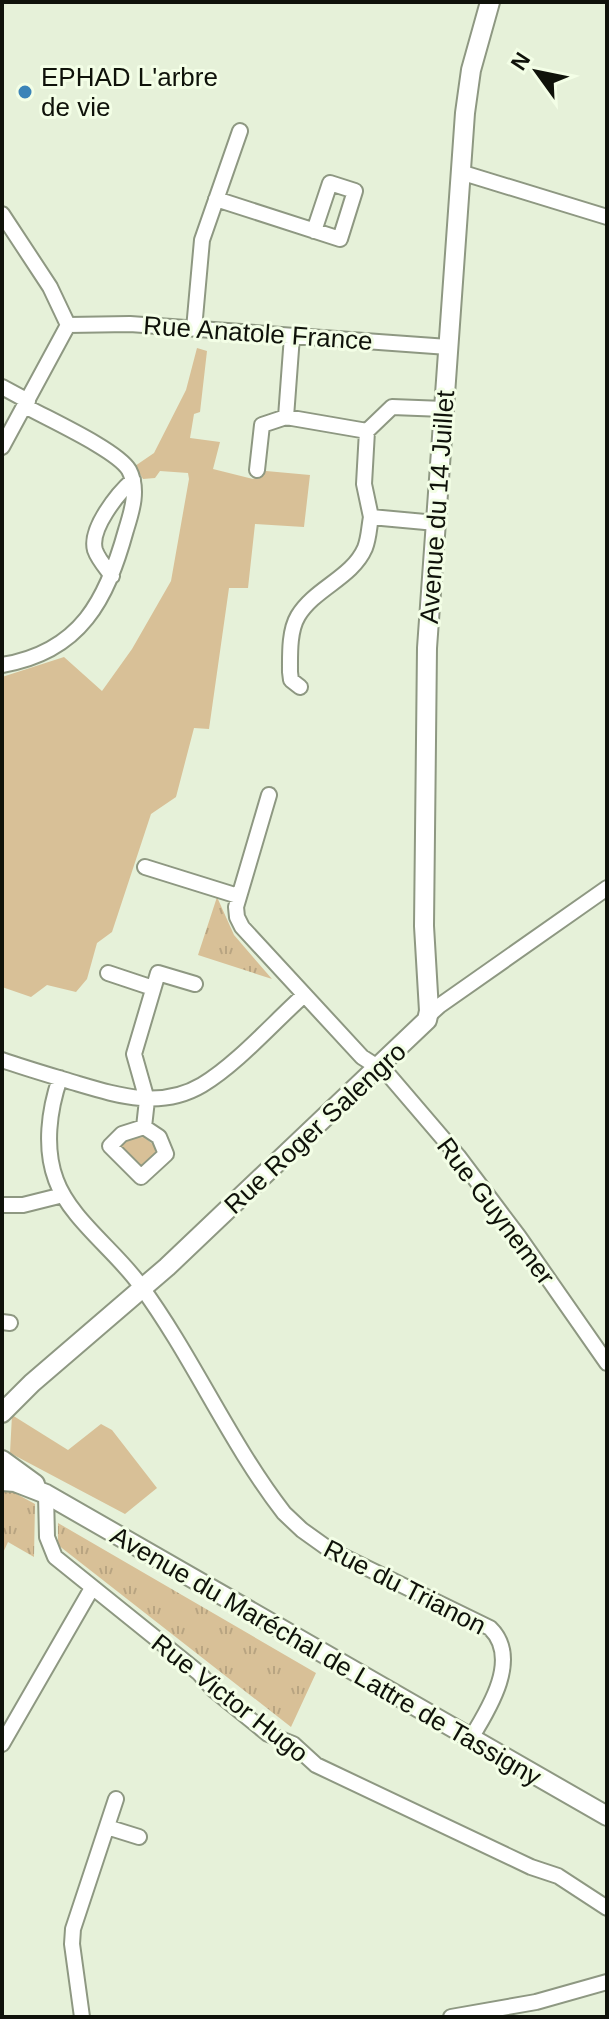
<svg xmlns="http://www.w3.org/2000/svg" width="609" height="2019" font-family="Arial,sans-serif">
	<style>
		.grass { fill: url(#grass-tufts) }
		.green { fill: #d8c097 }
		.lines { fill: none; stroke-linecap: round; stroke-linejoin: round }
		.street-casing { stroke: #8e9882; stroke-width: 18 }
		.secondary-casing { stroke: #8e9882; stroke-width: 22 }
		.street { stroke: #fff; stroke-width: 14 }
		.secondary { stroke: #fff; stroke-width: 18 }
		.poi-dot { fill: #3b84b8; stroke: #f3fee6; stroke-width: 3 }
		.labels { text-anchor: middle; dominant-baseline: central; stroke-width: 6; stroke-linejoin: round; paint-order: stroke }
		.poi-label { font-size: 26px; fill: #0f120a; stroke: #f3fee6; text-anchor: start }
		.street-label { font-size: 26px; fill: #0f120a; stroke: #f3fee6 }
	</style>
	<defs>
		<pattern id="grass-tufts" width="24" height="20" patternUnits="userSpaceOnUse" patternTransform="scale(2)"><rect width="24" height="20" fill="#d8c097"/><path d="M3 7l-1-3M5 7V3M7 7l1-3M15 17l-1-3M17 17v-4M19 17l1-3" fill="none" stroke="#b8a481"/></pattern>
	</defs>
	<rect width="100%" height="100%" fill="#e6f1d9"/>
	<!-- grass -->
	<path class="grass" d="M217,897L234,935L272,979L198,955Z
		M2,1491L13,1492L35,1504L34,1557L8,1542L2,1555Z
		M58,1523L316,1673L291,1727L58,1545Z"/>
	<!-- green -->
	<path class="green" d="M197,348L207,351L200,412L194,414L190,438L220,442L213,469L253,479L266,471L310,475L304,527L255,524L248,588H229L209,729L194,728L176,797L151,814L112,932L97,943L87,979L76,992L47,985L31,997L2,987V677L64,657L102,691L132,649L171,581L189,479L188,473L160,471L155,478L143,479L135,466L154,453L186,390Z
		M144,1137L155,1146L156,1157L142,1168L119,1144L130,1138Z
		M12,1415L68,1450L101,1424L112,1430L157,1488L125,1514L10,1453Z"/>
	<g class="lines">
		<!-- street casing -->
		<g class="street-casing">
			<path id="street" d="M460,172L607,217
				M216,199L340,239L355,191L330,183L314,231
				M2,214L50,287L68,325
				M68,325L130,324L448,347
				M194,329L202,240L240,131
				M292,336L286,417L367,431L364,484L371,517L436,523
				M2,387L28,401
				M367,431L392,407L444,409
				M2,447L68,325
				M257,470L262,425L286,417
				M112,576C106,568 98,559 95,550C89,529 118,493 133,480
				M2,665C81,652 107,599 126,530C132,511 139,489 129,470C117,450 48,419 25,406
				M300,687L291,680L290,672C290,655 289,631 298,616C315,588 352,578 365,548C369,538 369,527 371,517
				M269,795L236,907L237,917L242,927L362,1057L387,1073L458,1156L519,1237L607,1363
				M145,867L238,896
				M108,973L153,988
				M428,1016L439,1006L607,888
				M2,1060C25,1068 49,1075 72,1082C116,1095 160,1110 202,1085C237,1064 273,1023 303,996
				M60,1078C49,1110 44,1148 56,1180C70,1219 116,1251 140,1285C193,1357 229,1442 284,1513L302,1530L330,1550L490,1628C521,1658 489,1709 471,1738
				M144,1127L147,1100L134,1054L158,973L195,984
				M144,1127L159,1137L166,1154L141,1177L110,1146L122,1134Z
				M2,1205H23L63,1195
				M2,1322L10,1323
				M46,1494L47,1537L55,1557L199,1673L214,1690L268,1734L293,1744L316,1765L531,1867L558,1876L607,1908
				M2,1744L92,1588
				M107,1827L139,1837
				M82,2017L72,1944L73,1929L116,1799
				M451,2017L536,2002L607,1982"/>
		</g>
		<!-- secondary casing -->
		<g class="secondary-casing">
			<path id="secondary" d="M2,1413L32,1383L167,1267L427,1020L429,1011L424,926L427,648L465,113L471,70L490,2
				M2,1460L35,1484
				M2,1481L15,1482L46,1494L607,1816"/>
		</g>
		<!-- street -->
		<use href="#street" class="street"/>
		<!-- secondary -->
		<use href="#secondary" class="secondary"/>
	</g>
	<!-- markers -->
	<circle class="poi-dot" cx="25" cy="92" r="8"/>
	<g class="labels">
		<!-- poi labels -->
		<g class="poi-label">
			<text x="41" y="77">EPHAD L'arbre<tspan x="41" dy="30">de vie</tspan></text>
		</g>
		<!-- street labels -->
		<g class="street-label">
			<text transform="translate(258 333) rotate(4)">Rue Anatole France</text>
			<text transform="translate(437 507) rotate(-86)">Avenue du 14 Juillet</text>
			<text transform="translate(315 1128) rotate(-43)">Rue Roger Salengro</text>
			<text transform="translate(496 1211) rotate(53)">Rue Guynemer</text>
			<text transform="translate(405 1587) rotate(27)">Rue du Trianon</text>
			<text transform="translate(326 1656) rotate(30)">Avenue du Maréchal de Lattre de Tassigny</text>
			<text transform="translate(230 1698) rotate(38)">Rue Victor Hugo</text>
		</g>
	</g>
	<!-- border -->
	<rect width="609" height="2019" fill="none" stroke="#0f120a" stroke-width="8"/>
	<!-- north arrow -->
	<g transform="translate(537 72) rotate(303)" stroke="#f3fee6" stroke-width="6" paint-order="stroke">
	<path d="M0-6L14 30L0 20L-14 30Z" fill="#0f120a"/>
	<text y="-12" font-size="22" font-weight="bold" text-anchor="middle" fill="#0f120a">N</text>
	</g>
</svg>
